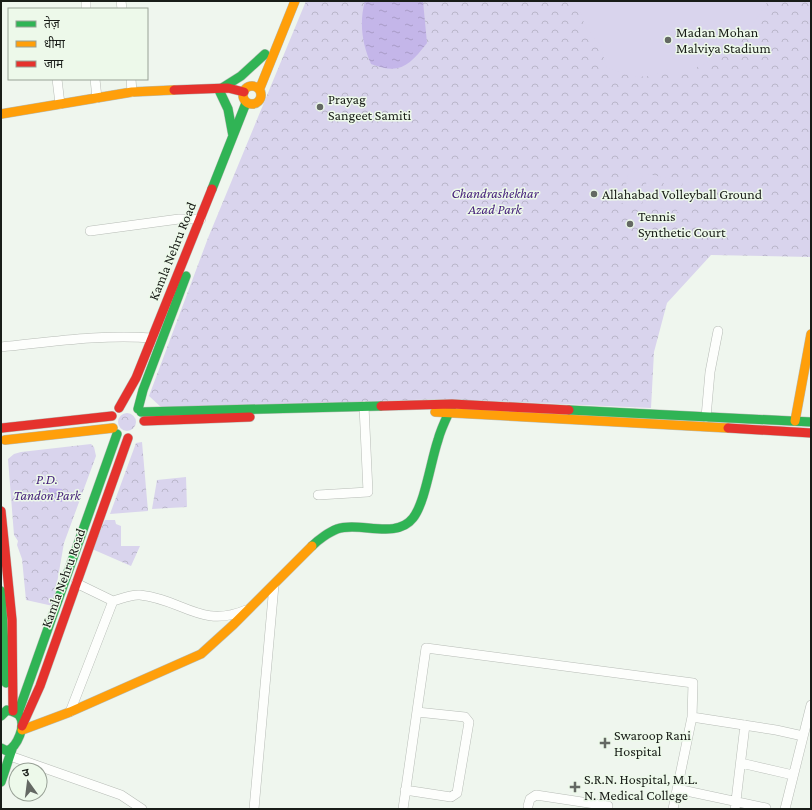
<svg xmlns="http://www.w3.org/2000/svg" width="812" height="810" font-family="'Crimson Pro','Noto Sans Devanagari',serif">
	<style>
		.park { fill: url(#park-crowns) }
		.garden { fill: #d9d4ed }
		.water { fill: url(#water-ripples) }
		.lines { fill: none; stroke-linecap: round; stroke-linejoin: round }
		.street-casing { stroke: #b7bcb6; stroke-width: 10 }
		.fast-casing { stroke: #b7bcb6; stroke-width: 10 }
		.slow-casing { stroke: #b7bcb6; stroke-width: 10 }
		.jam-casing { stroke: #b7bcb6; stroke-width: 10 }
		.street { stroke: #fdfefc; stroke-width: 9 }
		.fast { stroke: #30b455; stroke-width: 9 }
		.slow { stroke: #ff9f0a; stroke-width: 9 }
		.jam { stroke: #e5322d; stroke-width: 9 }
		.poi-dot { fill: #646963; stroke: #edf9ea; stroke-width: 1.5 }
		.labels { text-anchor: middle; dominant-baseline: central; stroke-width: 3; stroke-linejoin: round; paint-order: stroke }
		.poi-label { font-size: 14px; fill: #191d18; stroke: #edf9ea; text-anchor: start }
		.park-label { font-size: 14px; font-style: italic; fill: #48237c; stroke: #edf9ea }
		.street-label { font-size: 14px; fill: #191d18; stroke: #edf9ea }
	</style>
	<defs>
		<pattern id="park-crowns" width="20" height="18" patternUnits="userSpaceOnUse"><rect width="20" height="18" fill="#d9d4ed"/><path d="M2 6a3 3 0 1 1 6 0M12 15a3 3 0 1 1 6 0" fill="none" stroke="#bab6ca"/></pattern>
		<pattern id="water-ripples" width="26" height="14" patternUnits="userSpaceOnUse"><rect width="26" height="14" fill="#c4b6e9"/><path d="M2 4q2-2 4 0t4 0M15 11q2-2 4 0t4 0" fill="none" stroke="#a89cc7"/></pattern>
	</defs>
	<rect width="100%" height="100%" fill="#eff6ee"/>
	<!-- park -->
	<path class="park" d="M306,1H811V257L711,255L667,303L654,352L651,408L444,399L162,408L149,396L208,238Z
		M118 422a9 9 0 1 1 18 0a9 9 0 1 1-18 0Z
		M142,442L148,511L110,514L136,443Z
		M91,444L94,447L96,456L64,543L53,606L26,600L22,559L17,545L18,541L14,535L8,459L14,454L21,452Z
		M186,477L187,507L152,509L157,480Z
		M105,520H115L116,524L121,526V546H140L131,566L92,549Z"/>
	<!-- garden -->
	<path class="garden" d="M577,1H768L746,35L724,54L693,69H669L649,76L633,77L607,68L600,45L585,26Z
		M629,171L643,174L636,206L622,203Z
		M648,174L661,177L654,207L642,205Z
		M665,177L678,180L672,210L659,208Z
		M683,181L697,184L691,215L677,212Z"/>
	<!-- water -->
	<path class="water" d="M365,1H423L427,43C409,66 400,75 371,64C362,44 359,22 365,1Z
		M49,488L62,489V502L48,501Z"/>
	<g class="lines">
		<!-- street casing -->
		<g class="street-casing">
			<path id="street" d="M86,1V9
				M121,1L122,9
				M57,79L60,104
				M95,79L97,98
				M131,79L132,92
				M90,231L179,219H201
				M1,347C51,342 102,334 152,338
				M706,417L710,372L718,331
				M318,495L368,492L364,406
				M113,601C121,599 131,594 140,595C182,599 201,629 246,610
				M70,712L113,601L76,583
				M692,717L776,730L803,736
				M10,756L121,795L142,809
				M741,763L793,775
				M677,789L766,808
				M405,790L451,797L457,793L469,722L465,717L417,712
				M528,806L530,799L536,795L608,806V809
				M254,809L274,585
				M403,809L426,648L693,683L692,717L673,809
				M735,809L745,725
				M785,809L811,705"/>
		</g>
		<!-- fast casing -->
		<g class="fast-casing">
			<path id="fast" d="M222,88L241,76L265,54
				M219,90L228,109L233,136
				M212,189L246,103
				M138,409L143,390L186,276
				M569,410L811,422
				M141,412L381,406
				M312,546C318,540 329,532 337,529C359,521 396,540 413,518C425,503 431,460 438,440C441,428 447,417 452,406
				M1,591L6,683
				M18,713L117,434
				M1,716L7,710C11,711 16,712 19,715C27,725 17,747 7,751L1,748
				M1,782L12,749"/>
		</g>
		<!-- slow casing -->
		<g class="slow-casing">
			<path id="slow" d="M243 95a9 9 0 1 1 18 0a9 9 0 1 1-18 0Z
				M260,88L295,1
				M1,114L132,92L174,90
				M435,412L728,428
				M795,421L811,334
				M5,440L113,428
				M22,730L70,712L201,654L233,625L312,546"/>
		</g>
		<!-- jam casing -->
		<g class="jam-casing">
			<path id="jam" d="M174,90L228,88L244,92
				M381,406L452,404L569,410
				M119,408L136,378L212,189
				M144,421L250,417
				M2,428L112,416
				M728,428L811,433
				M1,511L12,620L13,711
				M22,726L40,686L128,438"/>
		</g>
		<!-- street -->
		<use href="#street" class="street"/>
		<!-- fast -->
		<use href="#fast" class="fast"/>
		<!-- slow -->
		<use href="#slow" class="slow"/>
		<!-- jam -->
		<use href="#jam" class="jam"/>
	</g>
	<!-- markers -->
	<g class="poi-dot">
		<circle cx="668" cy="40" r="4"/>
		<circle cx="320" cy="107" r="4"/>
		<circle cx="594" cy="194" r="4"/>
		<circle cx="630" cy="224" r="4"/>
		<path d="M603 737h4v4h4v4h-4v4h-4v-4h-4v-4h4z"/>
		<path d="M573 781h4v4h4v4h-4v4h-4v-4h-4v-4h4z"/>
	</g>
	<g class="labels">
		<!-- poi labels -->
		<g class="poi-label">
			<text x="676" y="32">Madan Mohan<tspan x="676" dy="16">Malviya Stadium</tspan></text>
			<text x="328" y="99">Prayag<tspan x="328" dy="16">Sangeet Samiti</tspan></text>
			<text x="602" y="194">Allahabad Volleyball Ground</text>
			<text x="638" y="216">Tennis<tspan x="638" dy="16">Synthetic Court</tspan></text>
			<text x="614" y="735">Swaroop Rani<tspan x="614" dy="16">Hospital</tspan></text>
			<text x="584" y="779">S.R.N. Hospital, M.L.<tspan x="584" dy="16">N. Medical College</tspan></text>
		</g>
		<!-- park labels -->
		<g class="park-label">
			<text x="495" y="193">Chandrashekhar<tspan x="495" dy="16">Azad Park</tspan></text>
			<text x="47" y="479">P.D.<tspan x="47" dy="16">Tandon Park</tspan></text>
		</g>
		<!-- street labels -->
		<g class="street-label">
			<text transform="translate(172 251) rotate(-68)">Kamla Nehru Road</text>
			<text transform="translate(63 578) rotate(-70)">Kamla Nehru Road</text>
		</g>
	</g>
	<!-- border -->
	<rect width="812" height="810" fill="none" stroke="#191d18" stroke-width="4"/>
	<!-- legend -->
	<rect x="8" y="8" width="140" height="72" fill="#edf9ea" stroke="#98a196"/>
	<rect x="16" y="21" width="20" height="6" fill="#30b455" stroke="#98a196"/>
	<text x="44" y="28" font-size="12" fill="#191d18">तेज़</text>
	<rect x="16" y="41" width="20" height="6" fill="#ff9f0a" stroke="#98a196"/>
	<text x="44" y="48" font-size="12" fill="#191d18">धीमा</text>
	<rect x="16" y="61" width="20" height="6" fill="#e5322d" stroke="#98a196"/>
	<text x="44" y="68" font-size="12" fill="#191d18">जाम</text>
	<!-- north arrow -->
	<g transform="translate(28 782) rotate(346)"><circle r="19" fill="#edf9ea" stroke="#98a196"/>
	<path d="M0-3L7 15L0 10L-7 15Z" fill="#646963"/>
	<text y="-6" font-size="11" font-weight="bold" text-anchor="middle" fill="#191d18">उ</text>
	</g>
</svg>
